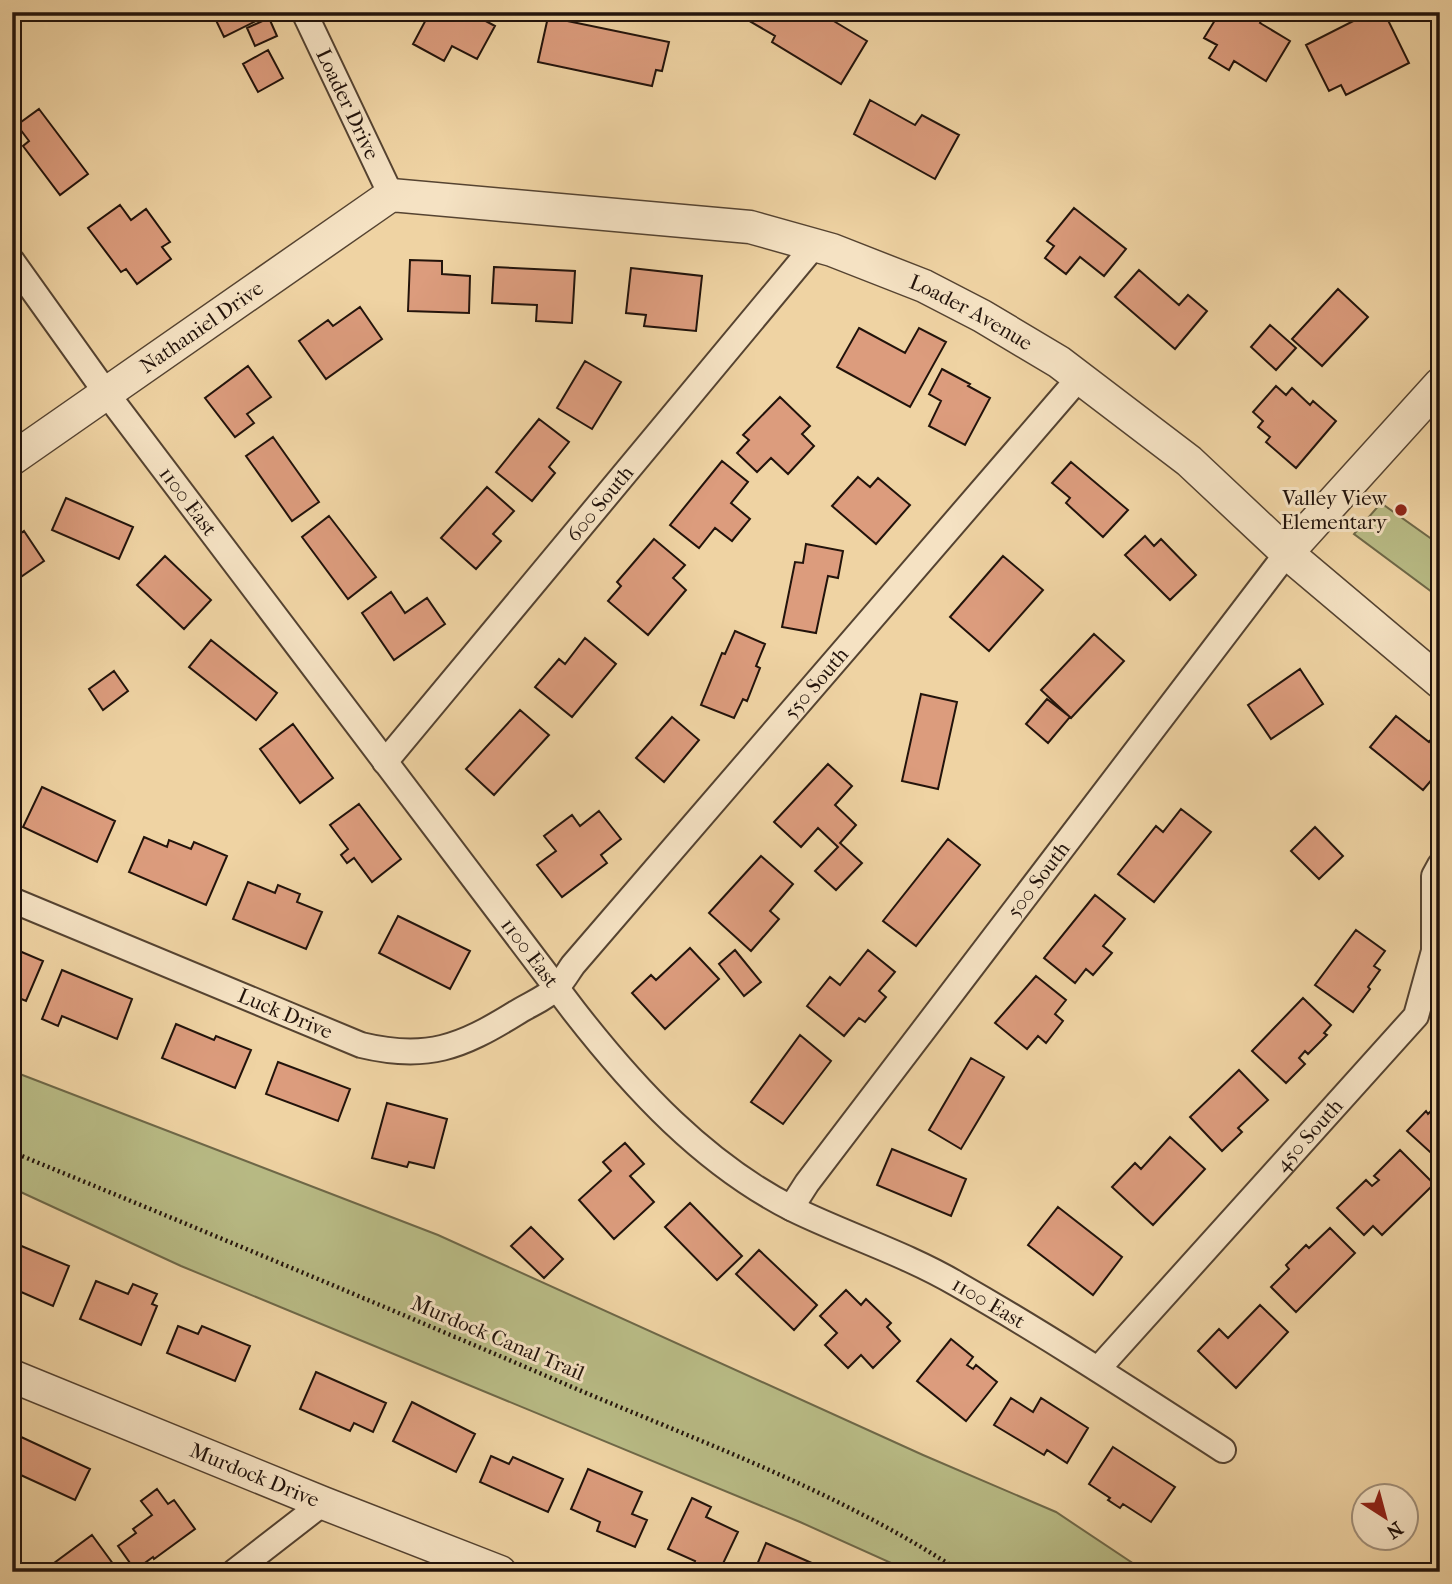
<svg xmlns="http://www.w3.org/2000/svg" width="1452" height="1584" font-family="'IM FELL French Canon',serif">
	<style>
		.green { fill: #b9bc86; stroke: #6e6848; stroke-width: 2 }
		.building { fill: #dc9c7d; stroke: #22130b; stroke-width: 2 }
		.lines { fill: none; stroke-linecap: round; stroke-linejoin: round }
		.minor-casing { stroke: #554331; stroke-width: 28 }
		.tertiary-casing { stroke: #554331; stroke-width: 35 }
		.path { stroke: #22130b; stroke-width: 4.5; stroke-dasharray: 2 3.5; stroke-linecap: butt }
		.minor { stroke: #f5e2c3; stroke-width: 24 }
		.tertiary { stroke: #f5e2c3; stroke-width: 32 }
		.poi-dot { fill: #8f2418; stroke: #f5e2c3; stroke-width: 2.5 }
		.labels { text-anchor: middle; dominant-baseline: central; stroke-width: 6; stroke-linejoin: round; paint-order: stroke }
		.street-label { font-size: 21px; fill: #22130b; stroke: #f5e2c3 }
		.poi-label { font-size: 21px; fill: #22130b; stroke: #f5e2c3; text-anchor: end }
	</style>
	<rect width="100%" height="100%" fill="#efd3a3"/>
	<filter id="stains"><feTurbulence type="fractalNoise" baseFrequency=".00286" numOctaves="4"/><feColorMatrix values="0 0 0 0 .2 0 0 0 0 .09 0 0 0 0 .02 0 0 0 .5 -.17"/></filter>
	<radialGradient id="worn" r=".72"><stop offset=".6" stop-color="#630" stop-opacity="0"/><stop offset="1" stop-color="#630" stop-opacity=".3"/></radialGradient>
	<!-- green -->
	<path class="green" d="M1381,503L1440,545V598L1354,534Z
		M12,1071L438,1235L923,1455L1056,1512L1137,1566L1142,1572H911L800,1522L181,1266L12,1188Z"/>
	<!-- building -->
	<path class="building" d="M212,12H256L260,19L224,37Z
		M430,12H469L495,26L477,59L452,46L444,61L413,44Z
		M743,12H825L829,14L827,17L867,41L841,84L772,42L775,36L741,16Z
		M1220,12H1261L1265,14L1260,23L1290,41L1266,81L1234,61L1229,70L1209,58L1217,45L1204,38Z
		M1371,12H1384L1409,63L1346,95L1341,85L1329,91L1306,45Z
		M548,17L669,42L662,71L656,70L652,86L538,62Z
		M269,18L277,36L255,46L247,28Z
		M268,50L283,78L258,92L243,64Z
		M870,100L915,125L922,115L959,135L935,179L854,134Z
		M39,109L88,174L60,195L23,146L29,141L17,125Z
		M120,205L131,220L146,209L170,242L162,247L171,259L137,284L126,269L121,272L88,228Z
		M1074,208L1126,249L1104,276L1080,257L1066,274L1045,258L1054,246L1047,241Z
		M410,260L442,261V274L470,276L469,313L408,311Z
		M494,267L575,271L572,323L536,321L537,305L492,303Z
		M631,268L702,276L696,331L644,326L646,315L626,313Z
		M1139,270L1179,305L1188,295L1207,311L1175,349L1115,297Z
		M1338,289L1368,317L1322,366L1292,339Z
		M360,307L382,339L326,379L299,341L328,320L333,326Z
		M1270,325L1296,348L1276,370L1251,347Z
		M859,328L905,353L919,328L946,342L910,407L837,367Z
		M585,361L621,382L592,429L557,408Z
		M248,366L271,397L247,414L254,423L235,437L205,398Z
		M942,369L970,384L968,386L990,398L965,445L929,426L941,401L929,394Z
		M1276,386L1286,395L1292,388L1310,405L1313,401L1336,421L1296,468L1266,442L1270,437L1258,427L1263,421L1253,412Z
		M780,397L810,426L802,434L814,446L788,474L771,458L757,472L737,453L749,440L743,435Z
		M539,419L569,442L549,467L555,473L532,501L496,472Z
		M273,437L319,502L292,521L246,456Z
		M722,461L748,482L731,503L750,519L732,541L715,528L699,548L670,525Z
		M1071,462L1128,510L1103,537L1066,503L1070,498L1052,483Z
		M858,477L870,487L878,478L910,505L876,544L832,506Z
		M487,487L514,511L493,534L501,541L476,569L441,538Z
		M66,498L133,527L119,559L52,530Z
		M329,516L376,577L348,599L302,537Z
		M24,531L44,561L12,583V540Z
		M1145,536L1154,546L1161,539L1196,575L1170,600L1125,555Z
		M654,539L685,565L673,578L686,590L648,635L608,601L621,586L617,582Z
		M806,544L843,551L838,578L828,576L816,633L782,627L795,562L803,563Z
		M165,556L211,600L184,629L137,585Z
		M1003,556L1043,590L989,651L950,617Z
		M391,592L405,613L427,598L445,624L394,660L362,613Z
		M735,631L765,644L756,666L760,668L747,701L743,699L734,718L701,705L722,653L725,654Z
		M1094,634L1124,661L1071,718L1041,690Z
		M585,638L616,664L572,717L535,687L559,659L565,664Z
		M211,640L277,693L256,720L189,667Z
		M1300,669L1323,704L1271,739L1248,705Z
		M114,671L128,691L103,710L89,689Z
		M921,694L957,702L938,789L902,781Z
		M1047,699L1070,717L1048,743L1026,724Z
		M520,710L549,735L494,795L466,769Z
		M1396,716L1429,742L1435,735L1440,739V770L1423,790L1370,747Z
		M672,717L699,740L664,782L636,758Z
		M293,724L333,778L300,803L260,749Z
		M828,764L852,786L835,805L856,825L840,843L862,863L836,890L815,871L838,847L818,828L801,847L774,822Z
		M42,787L115,821L97,862L23,827Z
		M359,804L401,859L372,882L354,858L347,863L341,855L348,849L330,825Z
		M1181,809L1211,832L1154,902L1118,874L1156,826L1163,832Z
		M599,811L621,839L601,855L607,863L562,897L537,865L556,851L544,836L572,815L580,826Z
		M1315,827L1343,856L1319,879L1291,851Z
		M144,837L167,847L169,840L191,849L194,842L227,856L206,905L129,872Z
		M948,839L980,865L916,946L883,921Z
		M761,856L793,884L770,911L779,919L751,951L709,913Z
		M248,882L275,893L278,885L300,894L297,902L322,912L306,949L233,919Z
		M1095,895L1125,919L1103,946L1112,953L1093,975L1086,969L1075,983L1044,958Z
		M398,916L470,951L450,989L379,953Z
		M1356,930L1385,951L1374,966L1380,970L1368,987L1370,989L1353,1012L1315,985Z
		M690,948L719,979L665,1029L632,993L651,975L656,980Z
		M17,950L43,961L26,1001L12,995V951L15,953Z
		M735,950L761,982L744,996L719,964Z
		M868,950L895,972L879,991L886,997L865,1022L859,1018L844,1036L807,1006L830,977L840,985Z
		M62,970L132,999L117,1039L62,1016L58,1026L42,1019Z
		M1036,976L1066,1000L1055,1014L1063,1021L1046,1043L1038,1036L1027,1049L995,1023Z
		M1303,998L1331,1025L1324,1033L1327,1035L1308,1054L1305,1051L1299,1058L1305,1064L1286,1083L1252,1051Z
		M176,1024L214,1040L216,1036L251,1050L235,1088L162,1058Z
		M800,1035L831,1061L783,1124L751,1102Z
		M971,1058L1004,1077L961,1149L929,1130Z
		M278,1062L350,1089L338,1121L266,1094Z
		M1239,1070L1268,1100L1238,1128L1242,1132L1222,1151L1190,1117Z
		M1440,1102V1161L1407,1131L1426,1111L1428,1114Z
		M387,1103L447,1119L434,1168L409,1162L407,1167L372,1158Z
		M1170,1137L1205,1169L1153,1225L1112,1187L1135,1163L1141,1169Z
		M625,1143L644,1164L630,1176L654,1202L614,1239L579,1200L611,1171L603,1162Z
		M892,1149L966,1179L951,1216L877,1185Z
		M1400,1150L1434,1184L1382,1235L1373,1226L1364,1235L1337,1208L1366,1180L1372,1186L1379,1180L1374,1176Z
		M690,1203L742,1256L717,1280L665,1227Z
		M1058,1207L1122,1257L1093,1295L1028,1245Z
		M531,1227L563,1259L544,1278L511,1246Z
		M1330,1228L1355,1253L1296,1312L1271,1287L1289,1269L1286,1265L1306,1245L1309,1248Z
		M12,1242L69,1266L53,1306L12,1288Z
		M759,1250L817,1305L794,1330L736,1274Z
		M96,1281L128,1294L133,1284L157,1294L152,1304L157,1306L141,1345L80,1319Z
		M846,1290L861,1305L866,1299L891,1323L887,1327L900,1341L873,1368L861,1355L848,1368L825,1345L837,1333L820,1316Z
		M1260,1305L1288,1332L1236,1388L1198,1351L1219,1329L1228,1338Z
		M178,1326L198,1334L202,1326L250,1346L235,1381L167,1353Z
		M951,1339L973,1357L967,1365L973,1369L976,1365L997,1382L966,1421L917,1381Z
		M316,1372L386,1403L373,1432L354,1423L350,1431L300,1409Z
		M1011,1398L1033,1412L1041,1398L1088,1428L1067,1463L1047,1450L1044,1455L994,1425Z
		M412,1402L475,1434L456,1472L393,1441Z
		M19,1436L90,1469L75,1500L12,1471V1451Z
		M1113,1447L1175,1487L1151,1522L1123,1504L1120,1508L1108,1500L1110,1498L1089,1484Z
		M491,1456L509,1464L513,1457L563,1479L548,1512L480,1482Z
		M588,1469L642,1492L632,1514L647,1520L635,1547L597,1531L600,1522L571,1509Z
		M157,1489L168,1504L174,1500L195,1529L154,1559L153,1557L135,1570L118,1546L136,1533L133,1529L152,1515L141,1501Z
		M692,1498L711,1507L706,1517L738,1532L719,1572H699L692,1568L695,1561L668,1549Z
		M92,1535L119,1572H54L50,1566Z
		M766,1543L830,1571V1572H754Z"/>
	<g class="lines">
		<!-- minor casing -->
		<g class="minor-casing">
			<g id="minor">
				<path id="s1" d="M304,12L391,195"/>
				<path id="s2" d="M12,261L107,394L574,1011C634,1088 704,1164 793,1209C846,1235 906,1254 957,1284C1048,1336 1135,1393 1223,1450"/>
				<path id="s3" d="M385,762L814,246"/>
				<path id="s4" d="M12,900L361,1045C427,1061 461,1047 516,1013C528,1005 547,998 557,987C563,981 568,972 573,965L1079,378"/>
				<path id="s5" d="M791,1208L807,1183L1287,553"/>
				<path id="s6" d="M1098,1369L1416,1016L1434,951V876L1440,865"/>
				<path d="M234,1572L323,1503"/>
			</g>
		</g>
		<!-- tertiary casing -->
		<g class="tertiary-casing">
			<g id="tertiary">
				<path id="s7" d="M12,459L391,195L750,227L832,250L924,286L982,316L1059,362L1189,461L1287,553L1440,682"/>
				<path d="M1287,553L1440,384"/>
				<path id="s8" d="M12,1376L323,1503L500,1572"/>
			</g>
		</g>
		<!-- path -->
		<path class="path" d="M12,1152C202,1230 391,1309 579,1390C709,1445 843,1494 961,1572"/>
		<!-- minor -->
		<use href="#minor" class="minor"/>
		<!-- tertiary -->
		<use href="#tertiary" class="tertiary"/>
	</g>
	<!-- markers -->
	<circle class="poi-dot" cx="1401" cy="510" r="7"/>
	<g class="labels">
		<!-- street labels -->
		<g class="street-label">
			<text stroke="none"><textPath href="#s1" startOffset="102">Loader Drive</textPath></text>
			<text stroke="none"><textPath href="#s7" startOffset="1060">Loader Avenue</textPath></text>
			<text stroke="none"><textPath href="#s7" startOffset="231">Nathaniel Drive</textPath></text>
			<text stroke="none"><textPath href="#s2" startOffset="298">1100 East</textPath></text>
			<text stroke="none"><textPath href="#s3" startOffset="336">600 South</textPath></text>
			<text stroke="none"><textPath href="#s4" startOffset="990">550 South</textPath></text>
			<text stroke="none"><textPath href="#s5" startOffset="411">500 South</textPath></text>
			<text stroke="none"><textPath href="#s2" startOffset="864">1100 East</textPath></text>
			<text stroke="none"><textPath href="#s4" startOffset="296">Luck Drive</textPath></text>
			<text stroke="none"><textPath href="#s6" startOffset="315">450 South</textPath></text>
			<text stroke="none"><textPath href="#s2" startOffset="1452">1100 East</textPath></text>
			<text transform="translate(498 1338) rotate(23)">Murdock Canal Trail</text>
			<text stroke="none"><textPath href="#s8" startOffset="262">Murdock Drive</textPath></text>
		</g>
		<!-- poi labels -->
		<g class="poi-label">
			<text x="1387" y="498">Valley View<tspan x="1387" dy="24">Elementary</tspan></text>
		</g>
	</g>
	<!-- margin -->
	<rect width="1452" height="1584" fill="none" stroke="#efd3a3" stroke-width="42"/>
	<rect x="14" y="14" width="1424" height="1556" fill="none" stroke="#22130b" stroke-width="3.5"/>
	<rect x="21" y="21" width="1410" height="1542" fill="none" stroke="#22130b" stroke-width="2"/>
	<!-- north arrow -->
	<g transform="translate(1385 1517) rotate(144)"><circle r="33" fill="#f5e2c3" stroke="#a18f79" stroke-width="2"/>
	<path d="M0-5L12 26L0 18L-12 26Z" fill="#8f2418"/>
	<text y="-10" font-size="19" font-weight="bold" text-anchor="middle" fill="#22130b">N</text>
	</g>
	<rect width="100%" height="100%" filter="url(#stains)"/>
	<rect width="100%" height="100%" fill="url(#worn)"/>
</svg>
